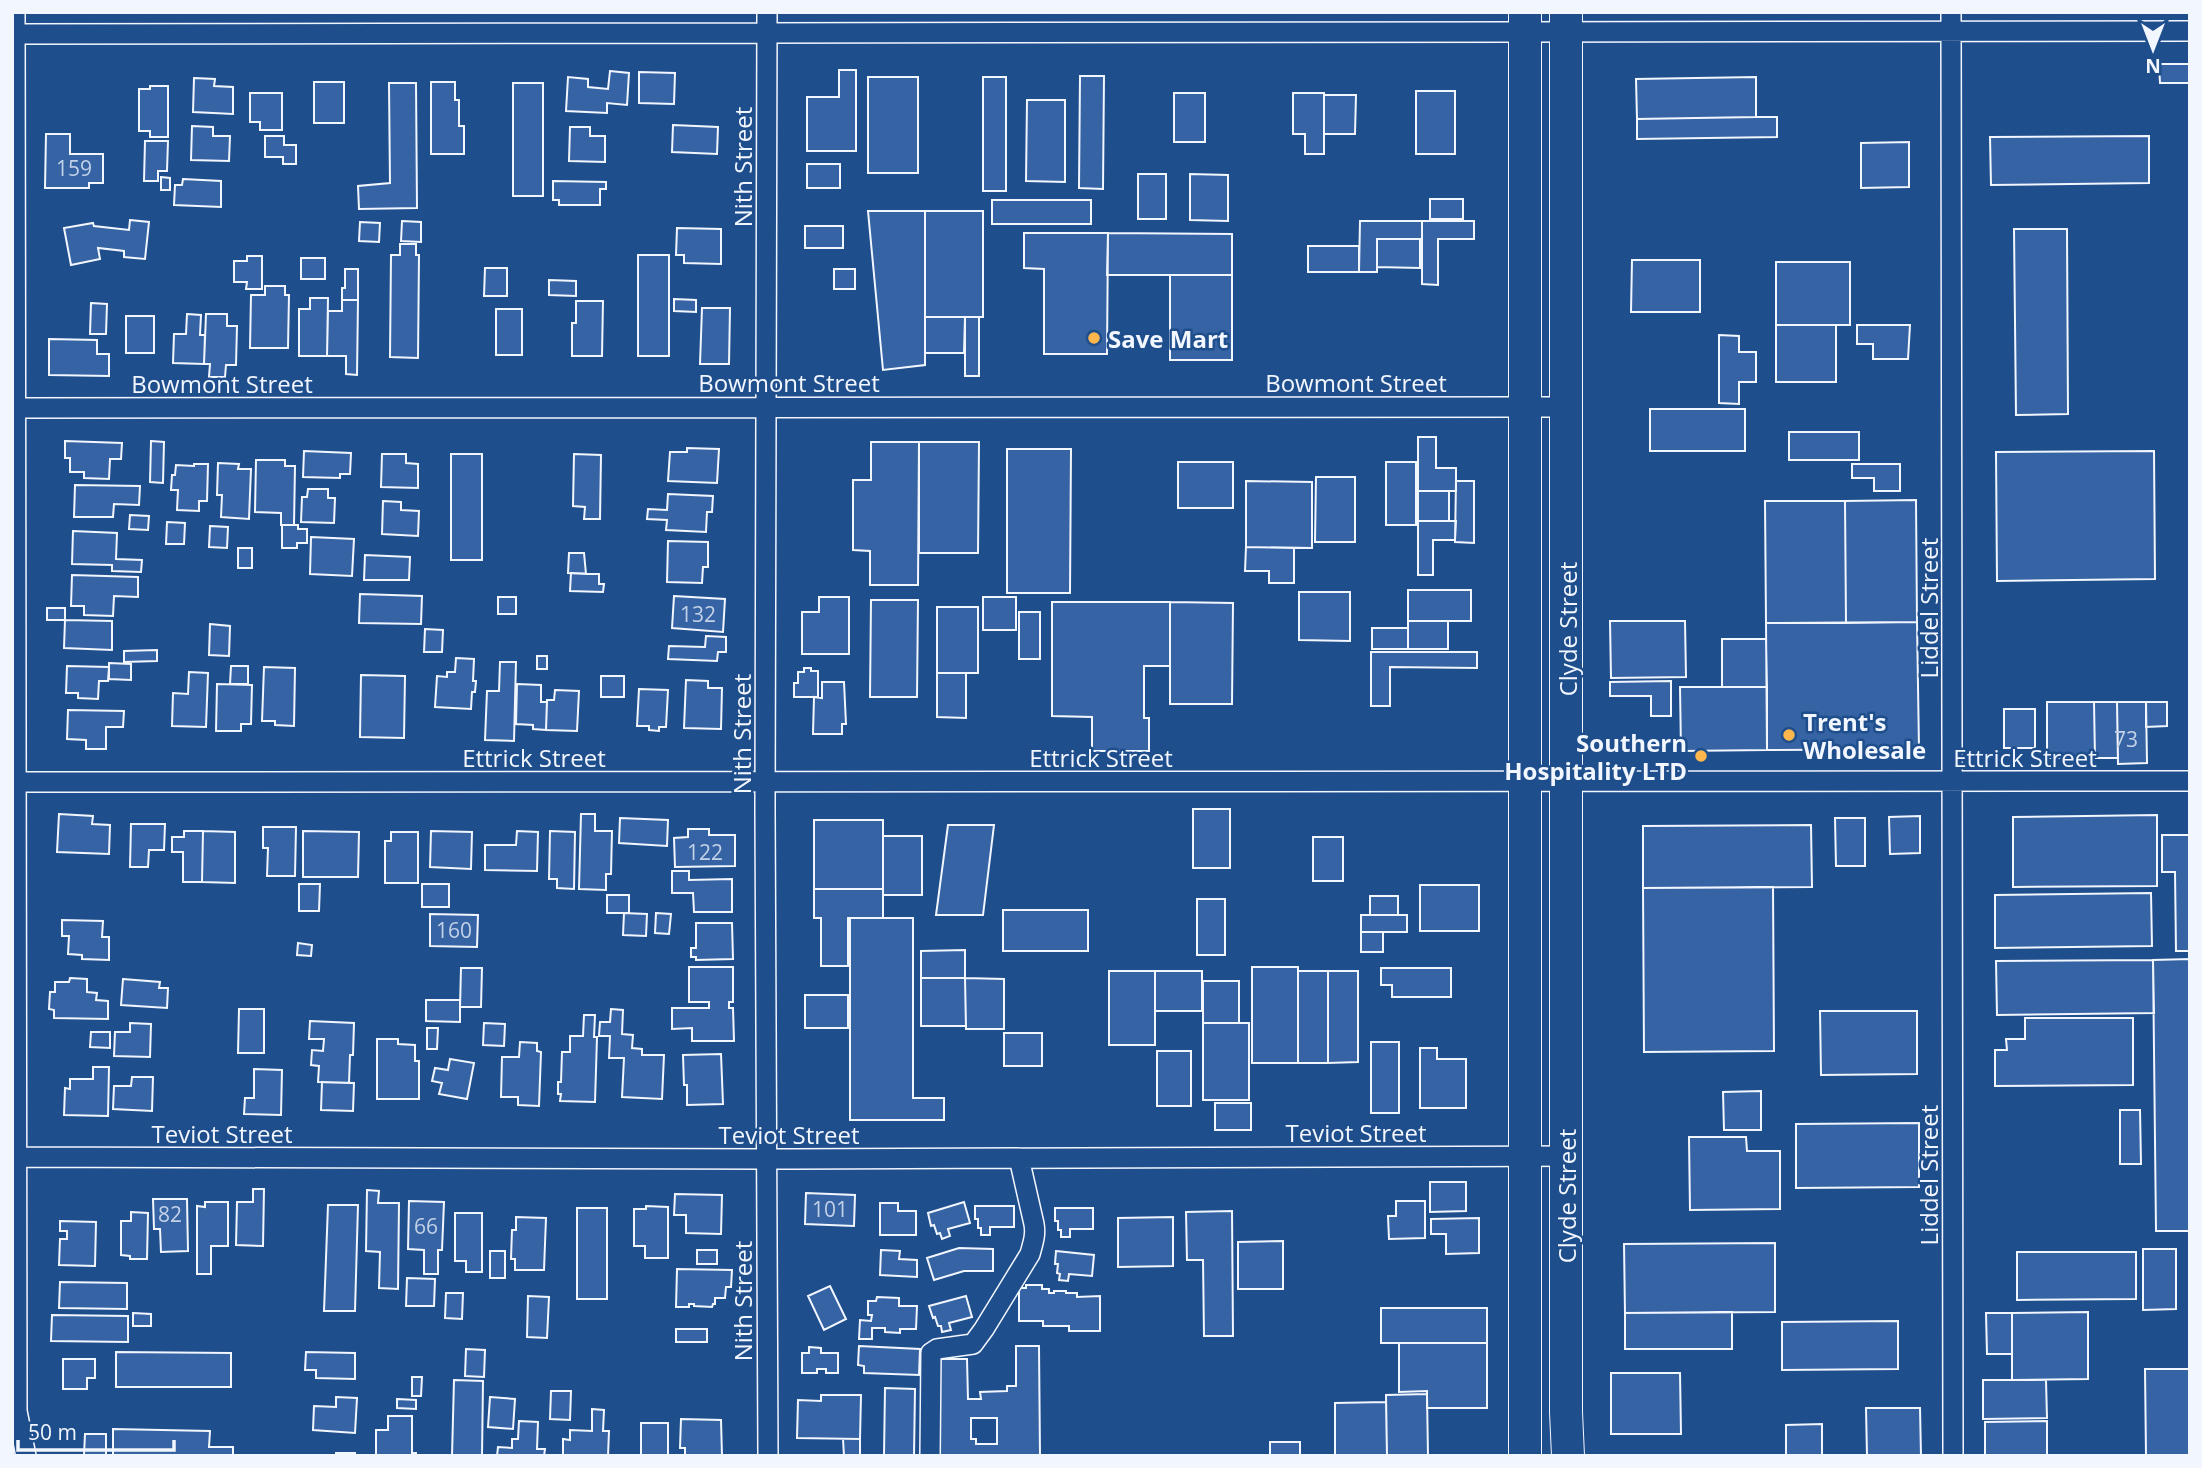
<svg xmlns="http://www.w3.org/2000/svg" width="2202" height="1468" font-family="'Open Sans',sans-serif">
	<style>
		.building { fill: #3563a3; stroke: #f2f6ff; stroke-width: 2; fill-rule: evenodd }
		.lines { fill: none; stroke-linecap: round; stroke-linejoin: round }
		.minor-casing { stroke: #f2f6ff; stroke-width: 22 }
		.trunk-casing { stroke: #f2f6ff; stroke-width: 34 }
		.minor { stroke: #1f4e8c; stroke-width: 19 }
		.trunk { stroke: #1f4e8c; stroke-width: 32 }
		.poi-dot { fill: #ffb74d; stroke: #1f4e8c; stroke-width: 2.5 }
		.labels { text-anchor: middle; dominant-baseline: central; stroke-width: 5; stroke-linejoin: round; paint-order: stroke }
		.number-label { font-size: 21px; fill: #c3d1e8 }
		.street-label { font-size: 24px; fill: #f2f6ff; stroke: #1f4e8c }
		.poi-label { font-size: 24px; font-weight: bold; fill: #f2f6ff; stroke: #1f4e8c; text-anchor: start }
	</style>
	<rect width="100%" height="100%" fill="#1f4e8c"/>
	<!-- building -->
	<path class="building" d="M2159,64H2190V83H2160Z
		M839,70H856V151H807V97H839Z
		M610,71L629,73L627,105L607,103V113L566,111L568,77L588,79V87L608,89Z
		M639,72L675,73L674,104L639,103Z
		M1080,76H1104L1103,189L1079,188Z
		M868,77H918V173H868Z
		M983,77H1006V191H983Z
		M1756,77V117L1637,119L1636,79Z
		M194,78L215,79L214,86L233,87V114L193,112Z
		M314,82H344V123H314Z
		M431,82H455V100H459V126H464V154H431Z
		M389,83H416L417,208L359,209L358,186L390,183Z
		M513,83H543V196H513Z
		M150,86H168V137H150V131H139V89H150Z
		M1416,91H1455V154H1416Z
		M250,93H282V130H260V122H250Z
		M1174,93H1205V142H1174Z
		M1293,93H1324V154H1305V134H1293Z
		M1324,95H1356L1355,134H1324Z
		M1027,100H1065V182L1026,181Z
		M1756,117H1777V137L1637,139V119Z
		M673,125L718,127L717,154L672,152Z
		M192,126L213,127V136H230L229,161L191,160Z
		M570,127H590V136H605V162L569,161Z
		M46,134H70V154H103V183H89V188H45Z
		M265,136H284V145H296V164H283V157H265Z
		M2149,136V183L1991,185L1990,137Z
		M145,141H168L167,171H158V181H144Z
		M1909,142V187L1861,188V143Z
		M807,164H840V188H807Z
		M1138,174H1166V219H1138Z
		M1190,174L1228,175V221L1190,220Z
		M161,177L170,178V190H161Z
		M183,179L221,181V207L174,205L175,185H182Z
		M553,181L606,182V189H600V205H559V200H553Z
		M1430,199H1463V219H1430Z
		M992,200H1091V224H992Z
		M868,211H925V365L883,370Z
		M925,211H983V317H925Z
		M130,220L149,222L145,259L124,257V251L98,248L100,259L71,265L64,228L93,223L94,226L129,230Z
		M402,221L421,222V242L401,241Z
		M1360,221H1422V239H1377V272H1359Z
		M1422,221H1474V239H1438V285L1422,284Z
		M360,222L380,223L379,242L359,241Z
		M805,226H843V248H805Z
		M677,228L721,229V264L684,263V255H676Z
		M2014,229H2067L2068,414L2016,415Z
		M1024,233H1108L1107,354H1044V269L1024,268Z
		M1108,233L1232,234V275H1107Z
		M1377,239H1420V268L1377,267Z
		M400,244H416V255H419L418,358L390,357L391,255H400Z
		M1308,246H1359V272H1308Z
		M638,255H669V356H638Z
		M247,256H262V289H246L247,282H234V261H247Z
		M301,258H325V279H301Z
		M1632,260H1700V312H1631Z
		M1776,262H1850V325H1776Z
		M485,268H507V296H484Z
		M345,269H358V300H342V288H345Z
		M834,269H855V289H834Z
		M1170,275H1232V360H1170Z
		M549,280L576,281V296L549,295Z
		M265,286H285V295H289L288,348H250L251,295H265Z
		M310,298H328L327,356H299V309H310Z
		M674,299L696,300V312L674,311Z
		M342,300H358L357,375L346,374V356H327L328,311H342Z
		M576,301H603L602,356H572V323H576Z
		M91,303L107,304L106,334H90Z
		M702,308H730L729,364H700Z
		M496,309H522V355H496Z
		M187,314L201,315L200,335H205L204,364L173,363L174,334H186Z
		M206,314H227V326H237L236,365H226L225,377H209L210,364H204Z
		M126,316H154V353H126Z
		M925,317H965L964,353H925Z
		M965,317H979V376H965Z
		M1776,325H1836V382H1776Z
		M1857,325H1910L1908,359H1873V344H1857Z
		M1719,335L1739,336V352H1756V382H1739V404L1719,403Z
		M49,339L97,340V354H109V376L49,375Z
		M1650,409H1745V451H1650Z
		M1789,432H1859V460H1789Z
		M1418,437H1436V468H1456V491H1418Z
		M65,441L122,443L121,459H110L109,479L84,478V472H70V458H65Z
		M151,441L164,442L163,483L150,482Z
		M871,442H919L918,585H870V551L853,550V480H871Z
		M919,442H979L978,553H919Z
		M687,448L719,449L717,483L668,481L670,452H687Z
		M1007,449H1071L1070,593H1007Z
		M304,451L351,453L350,474H340V478L303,477Z
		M2154,451L2155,579L1997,581L1996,452Z
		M382,454H406V463L418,464V488L381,487Z
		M451,454H482V560H451Z
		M574,454L601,455L600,519H584L585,507L573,506Z
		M256,460H285V466H295L294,525H281V513L255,512Z
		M1178,462H1233V508H1178Z
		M1386,462H1416V525H1386Z
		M218,463L239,464L238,469H251L249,519L221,517L222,495H217Z
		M194,464H208L207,501H199V511L177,510L178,490H171L172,475H175L176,465L194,466Z
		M1852,464H1900V491H1874V478H1852Z
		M1316,477H1355V542H1315Z
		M1246,481L1312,482V548L1246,547Z
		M1456,481H1474V543L1455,542Z
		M75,485L140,486L139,505L114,504L113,517H74Z
		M308,489H328V498H335L334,523L301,522L302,497H307Z
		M1418,491H1449V521H1418Z
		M668,494L713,496L712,512H707L706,532L666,530L667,520L647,519L648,509L667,510Z
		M1916,500L1917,622L1846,623L1845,501Z
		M383,501L401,502V510L419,511L418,536L382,534Z
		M1765,501H1845L1846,623H1766Z
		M130,515L149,516L148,530L129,529Z
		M1418,521H1456L1455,540H1433V575H1418Z
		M167,522L185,523L184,544H166Z
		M282,525H298V529H307V543H297V548H282Z
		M210,526L228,527L227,548L209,547Z
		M73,531L117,533L116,559L142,560L141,572L112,571V565L72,564Z
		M311,537L354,539L352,576L310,574Z
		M668,541L708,542V567H703L702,583L667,582Z
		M1246,547L1294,548V583H1269V571H1245Z
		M238,548H252V568H238Z
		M569,553H584L586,574L568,573Z
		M365,555L410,557L409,580H364Z
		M571,573L599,574V584H604L603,592L570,591Z
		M72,575L138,577V597L114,596L113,616L84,615V606H71Z
		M1408,590H1471V621H1408Z
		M1299,592H1350V641L1299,640Z
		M360,594L422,596L421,624L359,623Z
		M674,596L725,599L723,632L672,628Z
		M498,597H516V614H498Z
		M819,597H849V654H802V612H819Z
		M983,597H1016V630H983Z
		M871,600H918L917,697H870Z
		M1052,602H1170V666H1144V718H1149V751H1092V717L1052,716Z
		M1170,602L1233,603L1232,704H1170Z
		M937,607H978V673H937Z
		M47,608H65V620H47Z
		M1019,612H1040V659H1019Z
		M65,620L112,621V650L64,648Z
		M1408,621H1448V649H1408Z
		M1610,621H1685L1686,677L1611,678Z
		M1917,622L1919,749L1767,750L1766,623Z
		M210,624L230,626L229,656L209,655Z
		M1372,628H1408V649H1372Z
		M425,629L443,630L442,652H424Z
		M706,636L726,637V652H718L717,661L668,659L669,646L705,647Z
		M1722,639H1766L1767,687H1722Z
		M157,650V661L124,662V651Z
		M1371,652H1477V668L1390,667V706H1371Z
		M537,656H547V669H537Z
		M456,658L474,659L473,681H476L475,692H472L471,709L435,707L437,676L447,677V672H455Z
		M500,662H516L514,741L485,740L487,691H499Z
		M109,663L131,664V680L109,679Z
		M67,666L109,667L108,681H99L98,699L78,698V693H66Z
		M231,666H248V684H230Z
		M264,667L295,668L294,726L275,725V721H262Z
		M804,668H811V671H818V697H794V683H798V672H804Z
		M189,672L208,673L206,727L172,726L173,693L188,694Z
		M937,673H966V718L937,717Z
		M361,675L405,676L404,738L360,737Z
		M601,676H624V697H601Z
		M686,680L708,681V688H722L721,729L684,728Z
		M1671,681V716H1651V696H1610V682Z
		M822,682H844L846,724H842V734H813L814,697L822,698Z
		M217,684L252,685L251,724H241V731H216Z
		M517,684L541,685V702H547L546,730L533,729V725L516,724Z
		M1680,687H1767V750L1681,751Z
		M639,689L668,690L666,727H659V731L649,730V726H637Z
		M555,690L579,691L577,731L546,730L547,700H554Z
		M2047,702H2094L2095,758H2047Z
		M2094,702H2117L2118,758H2095Z
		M2117,702H2146L2147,763L2118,764Z
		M2146,702H2167V726L2146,727Z
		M2004,709H2035V748H2004Z
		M68,710L124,711L123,727H106V749H86V740L67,739Z
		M1193,809H1230V868H1193Z
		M59,814L93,816L92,824L110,825L109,854L57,852Z
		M581,814H595V831H612L611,874H606V890L579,889Z
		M2157,815V886L2013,887V817Z
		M1920,816V853L1890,854L1889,817Z
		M620,818L668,820L667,846L619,843Z
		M1835,818H1865V866H1836Z
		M814,820H883V889H814Z
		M131,824H165L164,850H149L148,867H130Z
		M948,825H994L983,915H936Z
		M1811,825L1812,887L1643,888V826Z
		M263,827H296L295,876H267L268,848H263Z
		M688,829H709V835H735V866L675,867L674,838L688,837Z
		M184,831H203L202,882H183V852H172V837H184Z
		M203,831L235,832V883L202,882Z
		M303,831L359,832L358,877H303Z
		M431,831L472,832L471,869L430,867Z
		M517,831L538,832L537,871L485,870V845H516Z
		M550,831L575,832L574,889L557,888V879H549Z
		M391,832H418V883H385V841H391Z
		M2162,835H2190V951H2176L2175,872H2162Z
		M883,836H922V895H883Z
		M1313,837H1343V881H1313Z
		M672,871H689V880L732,879V912H694L693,893H672Z
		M299,884H320L319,911H299Z
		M422,884H449V907H422Z
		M1420,885H1479V931H1420Z
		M1773,887L1774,1051L1644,1052L1643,888Z
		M814,889H883V918H848V966H821V918H814Z
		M2151,893L2152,946L1995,948V895Z
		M607,895H629V913H607Z
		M1370,896H1398V915H1370Z
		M1197,899H1225V955H1197Z
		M1003,910H1088V951H1003Z
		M624,913L647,914L646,936L623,935Z
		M656,913L671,914L669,934L655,933Z
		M430,914L478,915L477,947L430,946Z
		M1361,915H1407V932H1361Z
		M850,918H913V1098H944V1120H850Z
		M62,920L103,921L102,937H109V960L82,959V955L68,954L69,936H62Z
		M696,923H732L733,959L696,960V957H691V948H696Z
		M1361,932H1383V952H1361Z
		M298,943L312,945L311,956L297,955Z
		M965,950V978H921V951Z
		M2190,959V1231H2156L2153,960Z
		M2153,960L2154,1013L1997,1015L1996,961Z
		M689,967H733V1002H729V1008H733L734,1041H692V1028L672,1029V1008H709V1002H689Z
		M1252,967H1298V1063H1252Z
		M461,968H482L481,1007H460Z
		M1381,968H1451V997H1392V985H1381Z
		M1109,971H1155V1045H1109Z
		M1155,971H1202V1011H1155Z
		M1298,971H1328V1063H1298Z
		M1328,971H1358V1062L1328,1063Z
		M70,978L87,979V992L97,993L96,1000L108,1001V1019L54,1018V1010L49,1009L50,992H55V982H69Z
		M921,978H965L966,1026H921Z
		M965,978L1004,979V1029H966Z
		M123,979L160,982L159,988H168L167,1008L121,1005Z
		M1203,981H1239V1023H1203Z
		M805,995H848V1028H805Z
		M426,1000H460V1022L426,1021Z
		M239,1009H264V1053H238Z
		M611,1009L623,1010L622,1034L633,1035L632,1048L642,1049V1055H664L662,1099L622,1097L624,1058H609L610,1036H599L600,1022H610Z
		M1820,1011H1917V1074L1821,1075Z
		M584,1015H595L594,1037H597L595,1102L560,1101L561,1094H558V1082H561L562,1052H570V1036H583Z
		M2025,1018H2133V1085L1995,1086V1050H2007L2006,1039H2025Z
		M310,1021L354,1023L353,1055H350L349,1083L318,1082L319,1066L311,1065L312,1050L323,1051L324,1039H309Z
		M130,1023L151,1024L150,1057L114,1056L115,1032H130Z
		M484,1023L505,1024L504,1046L483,1045Z
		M1203,1023H1249V1100H1203Z
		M427,1028H438L437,1049H427Z
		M91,1032H110V1048L90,1047Z
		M1004,1033H1042V1066H1004Z
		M377,1039H398V1044L415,1045V1061H419V1099H377Z
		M520,1042L537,1043V1051L541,1052L539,1106L518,1105V1097H501L502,1057H519Z
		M1371,1042H1399V1113H1371Z
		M1420,1048H1437V1059H1466V1108H1420Z
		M1157,1051H1191V1106H1157Z
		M721,1054L723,1104L687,1105V1085H684L683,1055Z
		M450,1059L474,1063L467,1099L439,1094L442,1083L432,1081L435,1068L448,1070Z
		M93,1067H109L108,1116L64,1115L65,1088L70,1089V1079H93Z
		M254,1069L282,1070L281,1115L244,1114L245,1098H254Z
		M132,1077H153L152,1111L113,1109L114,1086H131Z
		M322,1082L354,1083L353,1111L321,1110Z
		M1761,1091V1130H1724L1723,1092Z
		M1215,1103H1251V1130H1215Z
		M2120,1110H2140L2141,1164H2120Z
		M1919,1123V1187L1796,1188V1124Z
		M1689,1137H1746L1747,1151H1780V1209L1690,1210Z
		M1430,1182H1466V1211L1430,1212Z
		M253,1189H264L263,1246L236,1245L237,1202H253Z
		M367,1190L379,1191L378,1203H399L398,1289L379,1288L380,1252L366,1251Z
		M806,1193L855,1195L854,1226L805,1224Z
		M675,1194L722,1195L721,1234L686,1233V1215H674Z
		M153,1199H187L188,1251L161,1252L160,1229H154Z
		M409,1201L444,1202L442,1250H438V1274H424V1250L408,1249Z
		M1396,1201H1425V1238L1389,1239L1388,1216H1396Z
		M205,1202H228V1246H211V1274H197V1206L205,1207Z
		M964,1202L970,1223L948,1229L950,1236L942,1239L940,1233L937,1234L934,1225L931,1226L928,1213Z
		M880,1203H898V1211H916V1235H880Z
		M328,1205H358L355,1311H324Z
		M646,1206L668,1207V1258H645V1246H634V1209H646Z
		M975,1206H1014V1227H990V1235H981V1228H978V1219H975Z
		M577,1208H607V1299H577Z
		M1055,1208H1093V1229H1070V1237H1061V1230H1058V1221H1055Z
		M1232,1211L1233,1336H1204L1203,1260H1187L1186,1212Z
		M131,1212L148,1213L147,1259H130V1256L121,1255V1221H131Z
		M455,1213H482V1272H466V1261H455Z
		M516,1217L546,1218L544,1270H515V1259H511L512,1230H516Z
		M1173,1217V1266L1118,1267V1218Z
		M1479,1218V1253L1446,1254V1234H1431V1219Z
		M60,1221L96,1222L95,1266L59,1265L60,1239H67V1231H60Z
		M1283,1241V1289H1238V1242Z
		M1775,1243V1312L1625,1313L1624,1244Z
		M959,1248L993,1249V1271H964L934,1280L927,1258Z
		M2143,1249H2176V1309L2143,1310Z
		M697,1250H717V1264H697Z
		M881,1250L900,1251L899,1259L917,1260V1277L880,1275Z
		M490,1251H505V1278H490Z
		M1056,1251L1094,1255L1092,1276L1069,1274L1068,1281L1059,1280L1060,1274L1057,1273L1058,1264H1055Z
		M2017,1252H2136V1299L2017,1300Z
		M677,1269L732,1270L731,1287H726L725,1298H715V1304H713L712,1307L694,1306V1304H689V1307H676Z
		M407,1278L435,1279L434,1306H406Z
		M60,1282L127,1283V1309L59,1308Z
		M1026,1285H1042V1289H1049V1293H1054V1291H1066V1293H1077V1297L1100,1296V1331H1069V1326H1043V1321H1019V1288H1026Z
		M830,1286L846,1319L824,1330L808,1296Z
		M446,1293H463L462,1319L445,1318Z
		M528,1296L549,1297L547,1338L527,1337Z
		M966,1296L972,1317L949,1323L951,1330L942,1332L941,1326H938L935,1317L933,1318L929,1306Z
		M877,1297L899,1298V1306H917L916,1329H900V1333L885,1332V1328H872V1339H859L860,1320L871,1321L872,1315H868V1301H876Z
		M1381,1308H1487V1343H1381Z
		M1732,1312V1349H1625V1313Z
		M2088,1312V1379L2012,1380V1313Z
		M133,1313L151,1314V1326H133Z
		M1986,1313H2012V1354H1987Z
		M52,1315L128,1316V1342L51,1341Z
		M1898,1321V1369L1782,1370V1322Z
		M676,1329H707V1342H676Z
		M1399,1343H1487V1408H1427V1391L1399,1392Z
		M859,1346L920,1349L919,1375L864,1373V1366L858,1365Z
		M1016,1346H1039L1040,1456H938L937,1359H967L968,1399H981L980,1392L1007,1391V1386H1016ZM971,1418H997V1444H976V1439H971Z
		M809,1347L821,1348V1353H838V1373H826V1369H817V1373H802V1353H809Z
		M466,1349L485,1350L484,1377L465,1376Z
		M116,1352L231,1353V1387H116Z
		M306,1352L355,1353V1379L316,1378V1370H305Z
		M63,1359H95V1378H87V1389H63Z
		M2145,1369H2190V1456H2146Z
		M1611,1373H1680L1681,1434H1611Z
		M412,1377H422L421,1396H412Z
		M454,1380L483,1381L482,1456H452Z
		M1983,1380H2046L2047,1418L1983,1419Z
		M885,1388L915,1389L914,1456H884Z
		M551,1391H571L570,1420L550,1419Z
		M1427,1394L1428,1456H1387L1386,1395Z
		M821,1395H861L860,1439L797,1438L798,1400L821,1401Z
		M336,1397L357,1398L355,1433L313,1430L314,1406L336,1407Z
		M490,1397L515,1399L513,1429L488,1427Z
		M397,1399L416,1400V1409L397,1408Z
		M1386,1402L1387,1456H1335V1403Z
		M1866,1408H1920L1921,1456H1867Z
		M592,1409L604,1410L603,1431H609L608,1456H563V1439L570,1440V1430L592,1431Z
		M388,1416H412V1453H416V1456H376V1430H388Z
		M681,1419L721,1420L722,1456H685V1448H680Z
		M519,1421L538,1422L537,1449H545L544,1456H497L498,1447L512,1448V1439H518Z
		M2047,1421V1456H1985V1422Z
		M641,1423H668V1456H641Z
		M1822,1424V1456H1786V1425Z
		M113,1429L210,1431L209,1447H233V1456H113Z
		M85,1434H106V1455H84Z
		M843,1439H860V1456H844Z
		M1270,1442H1300V1456H1270Z
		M336,1453H355V1456H336Z"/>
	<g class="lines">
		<!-- minor casing -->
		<g class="minor-casing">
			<path id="minor" d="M15,12L17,1411L26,1456
				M767,12L765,809L768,1456
				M1951,12L1953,1456
				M12,34L2190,31
				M12,408L1566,407
				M12,782L2190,781
				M12,1157L792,1159L1566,1156
				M930,1456L931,1353L937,1349L973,1344L984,1329L1030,1254C1033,1243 1036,1235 1034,1224L1019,1158"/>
		</g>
		<!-- trunk casing -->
		<g class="trunk-casing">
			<path id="trunk" d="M1525,12V1456
				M1566,12V1412L1568,1456"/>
		</g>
		<!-- minor -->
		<use href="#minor" class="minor"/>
		<!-- trunk -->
		<use href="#trunk" class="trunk"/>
	</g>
	<!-- markers -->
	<g class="poi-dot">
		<circle cx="1094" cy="338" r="7"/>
		<circle cx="1789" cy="735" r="7"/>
		<circle cx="1701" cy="756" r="7"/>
	</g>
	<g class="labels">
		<!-- number labels -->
		<g class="number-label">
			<text x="74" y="168">159</text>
			<text x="698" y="614">132</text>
			<text x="2126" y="739">73</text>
			<text x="705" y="852">122</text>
			<text x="454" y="930">160</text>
			<text x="830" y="1209">101</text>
			<text x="170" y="1214">82</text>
			<text x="426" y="1226">66</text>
		</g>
		<!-- street labels -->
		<g class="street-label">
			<text transform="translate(742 167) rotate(-90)">Nith Street</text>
			<text x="789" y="382">Bowmont Street</text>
			<text x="1356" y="382">Bowmont Street</text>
			<text x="222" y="383">Bowmont Street</text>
			<text transform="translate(1928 608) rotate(-90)">Liddel Street</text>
			<text transform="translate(1567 629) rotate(-90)">Clyde Street</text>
			<text transform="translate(741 734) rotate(-90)">Nith Street</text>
			<text x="534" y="757">Ettrick Street</text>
			<text x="1101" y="757">Ettrick Street</text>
			<text x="2025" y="757">Ettrick Street</text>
			<text x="1356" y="1132">Teviot Street</text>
			<text x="222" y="1133">Teviot Street</text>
			<text x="789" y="1134">Teviot Street</text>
			<text transform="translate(1928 1175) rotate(-90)">Liddel Street</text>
			<text transform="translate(1566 1196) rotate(-90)">Clyde Street</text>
			<text transform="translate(742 1301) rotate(-90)">Nith Street</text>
		</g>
		<!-- poi labels -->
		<g class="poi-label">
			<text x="1108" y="338">Save Mart</text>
			<text x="1803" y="721">Trent's<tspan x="1803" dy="28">Wholesale</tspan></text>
			<text x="1687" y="742" text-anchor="end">Southern<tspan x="1687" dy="28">Hospitality LTD</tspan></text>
		</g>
	</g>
	<!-- border -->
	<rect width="2202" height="1468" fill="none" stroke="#f2f6ff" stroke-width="28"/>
	<!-- north arrow -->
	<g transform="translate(2153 49) rotate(180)" stroke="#1f4e8c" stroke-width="5" paint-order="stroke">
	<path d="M0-5L12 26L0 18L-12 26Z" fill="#f2f6ff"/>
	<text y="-10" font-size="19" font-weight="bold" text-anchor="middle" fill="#f2f6ff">N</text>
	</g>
	<!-- scale -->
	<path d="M18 1440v10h156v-10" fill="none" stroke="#f2f6ff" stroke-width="3.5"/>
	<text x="28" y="1440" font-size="21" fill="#f2f6ff" stroke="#1f4e8c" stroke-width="5" paint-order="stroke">50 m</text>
</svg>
